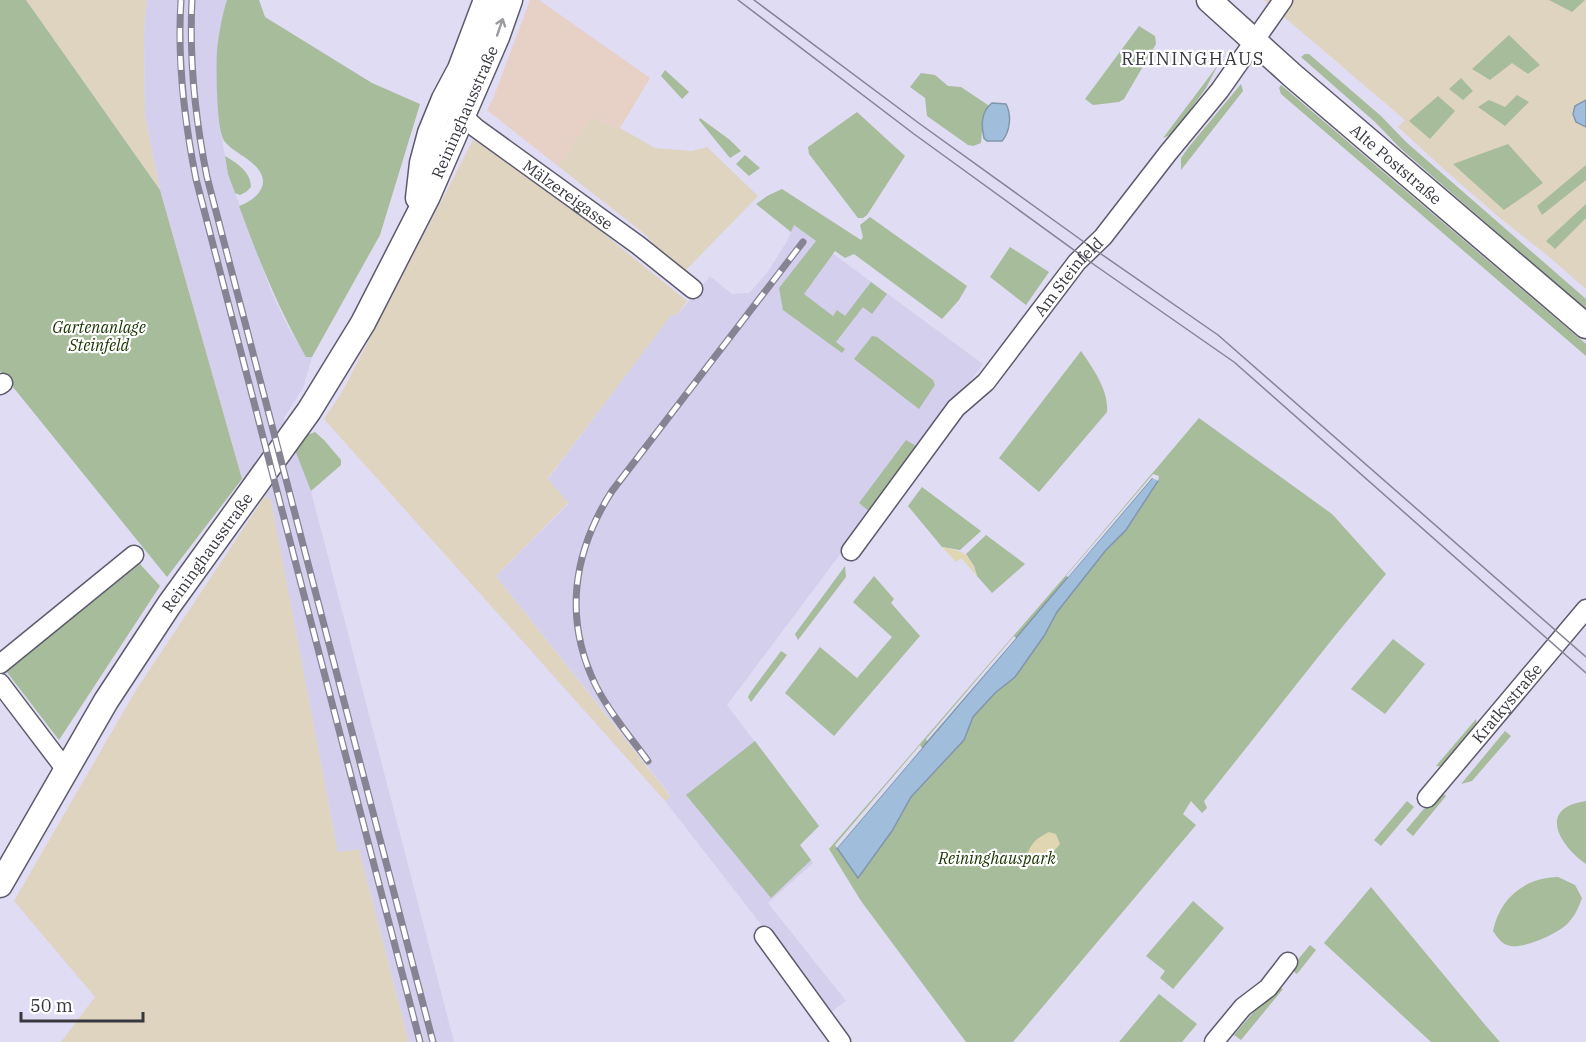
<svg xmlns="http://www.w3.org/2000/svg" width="1586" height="1042" font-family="'IBM Plex Serif',serif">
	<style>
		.commercial { fill: #dfd4c0 }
		.built { fill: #d4cfed }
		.education { fill: #e7d0c5 }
		.green { fill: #a6bc9a }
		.sand { fill: #e0d6b1 }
		.water { fill: #a0bedb; stroke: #8196ac; stroke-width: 1.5 }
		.pier { fill: #e0dcf3 }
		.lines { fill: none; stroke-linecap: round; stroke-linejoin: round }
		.street-casing { stroke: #5d5a6d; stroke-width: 21 }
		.secondary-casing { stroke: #5d5a6d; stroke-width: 27 }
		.street { stroke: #fff; stroke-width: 18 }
		.secondary { stroke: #fff; stroke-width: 24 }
		.tram { stroke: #868393; stroke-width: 1.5 }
		.rail-casing { stroke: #868393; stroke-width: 7 }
		.rail { stroke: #fff; stroke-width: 4.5; stroke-dasharray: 14; stroke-linecap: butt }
		.oneway { stroke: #9c9ba0 }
		.labels { text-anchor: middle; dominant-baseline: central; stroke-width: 4.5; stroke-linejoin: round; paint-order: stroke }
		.street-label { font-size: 16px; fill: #383740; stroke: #fff }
		.park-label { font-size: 16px; font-style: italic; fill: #193400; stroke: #fff }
		.neighbourhood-label { font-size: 18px; letter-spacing: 1.5px; fill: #383740; stroke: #fff }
	</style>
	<rect width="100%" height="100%" fill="#e0dcf3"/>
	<!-- commercial -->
	<path class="commercial" d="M26,0H147L144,34L145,115L160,190Z
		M1264,0H1586V289L1548,256L1500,218L1446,171L1398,127L1405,120Z
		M591,118L620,128L655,148L692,151L707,147L758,196L683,273L673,266L646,235L558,166Z
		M473,140L496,153L598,229L687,301L676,316L672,315L548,478L569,502L496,576L671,797L665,801L324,419L341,394Z
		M265,496L271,499L338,852L359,849L409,1042H61L95,997L14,901L136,690Z"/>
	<!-- built -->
	<path class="built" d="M147,0H227L217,51V98L221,133L228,174L271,291L288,327L306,356L312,357L303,388L284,418L311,491L454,1042H409L359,849L338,852L271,500L242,479L160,190L145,115L144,34Z
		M794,225L983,364L727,705L819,826L800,845L813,863L768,903L846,1001L830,1013L665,801L671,796L496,576L569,503L548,479L672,314L676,316L710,276L732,294L749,293L767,273L787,241Z"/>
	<!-- education -->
	<path class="education" d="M530,0H539L650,78L620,128L591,118L558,166L487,110L493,99Z"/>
	<!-- green -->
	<path class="green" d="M0,0H26L160,190L242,479L167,577L0,371Z
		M227,0H259L265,17L372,83L420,104L380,235L312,357H306C278,308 258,258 239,206C251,202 267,191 262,176C256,160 235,154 225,142C216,132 216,66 217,50C219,34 222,15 227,0Z
		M1549,0H1585L1572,12Z
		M1139,26L1155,36L1156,44L1124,99L1119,102L1093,105L1085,99Z
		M1509,35L1540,65L1528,74L1512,63L1490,80L1472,69Z
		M1305,54H1309L1381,116L1406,142L1586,299V310L1400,148L1375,122L1301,57Z
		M1218,65L1206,88L1173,134L1163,138Z
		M665,70L689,92L682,99L661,76Z
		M921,73L935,75L948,86L961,87L988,105L983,118L981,143L973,146L968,145L927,116L925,98L910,87Z
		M1461,78L1473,91L1463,100L1449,89Z
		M1241,84L1243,91L1181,170V158L1188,148Z
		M1281,85L1586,344V356L1281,94L1279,88Z
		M1517,95L1529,102L1505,126L1478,107L1489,100L1505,107Z
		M1438,96L1455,111L1430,139L1409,121Z
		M857,112L905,156L867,215L863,218H858L809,154L808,147Z
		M700,118L730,140L741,151L730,158L699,120Z
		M1508,144L1543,183L1504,210L1453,164Z
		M745,155L760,168L749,176L736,164Z
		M225,156C237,163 251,172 251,187L246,192L240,195L235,193L228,174Z
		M1586,165V180L1542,215L1537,206Z
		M782,189L861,240L863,237L860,225L870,217L967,286L959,300L942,319L854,254L845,258L835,251L804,294L833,316L837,310L845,316L871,282L887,294L872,314L863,307L836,342L845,349L842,353L783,310L779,288L816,241L794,225L791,232L756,204L767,196Z
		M1586,204V218L1555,249L1546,241Z
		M1010,247L1049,272L1026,305L990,277Z
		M872,336L877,337L933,380L935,385L919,409L854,359Z
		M1081,351C1093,368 1109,391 1107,412L1039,492L999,458Z
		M1199,418L1332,514L1386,574L1334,637L1204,801L1207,808L1202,813L1191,801L1183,814L1196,825L1013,1042H966L861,901L829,849L1073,567Z
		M315,432L324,440L341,460V465L311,491L295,450L307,435Z
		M906,440L916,446L871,513L859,503Z
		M922,487L981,531L960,550L942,547L908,506Z
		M986,535L1025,564L992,593L977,576L974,566L966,554Z
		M140,564L160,586L59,740L6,671Z
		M845,566L846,577L798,640L795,634Z
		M874,576L894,599L891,603L920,636L834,736L785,693L820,647L857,678L892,637L853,602Z
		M1393,639L1425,664L1385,714L1351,689Z
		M781,651L787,655L751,702L748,697L750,693Z
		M1476,719L1477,726L1444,767L1436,766Z
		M1505,731L1511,736L1472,781L1461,784Z
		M755,741L819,826L800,845L811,860L771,898L686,795Z
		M1439,791L1446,796L1413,836L1406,830Z
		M1407,801L1414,807L1381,846L1374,840Z
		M1586,801V864C1559,845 1537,808 1586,801Z
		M1558,877L1575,885L1582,898C1578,909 1574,918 1565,926C1554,935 1525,948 1511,946C1502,945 1498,938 1493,931C1500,898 1524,878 1558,877Z
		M1371,887L1486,1026L1500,1042H1431L1324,943Z
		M1193,901L1224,928L1173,989L1160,978L1165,971L1146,956Z
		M1310,945L1316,950L1297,974L1290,969Z
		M1275,987L1283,989L1241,1040L1234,1035Z
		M1159,994L1197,1024L1182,1042H1119Z"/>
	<!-- sand -->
	<path class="sand" d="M942,547C964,551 970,554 977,576L961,558L956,562Z
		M1049,832L1056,834L1060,844L1042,865L1031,866L1027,862C1027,846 1035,839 1049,832Z"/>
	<!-- water -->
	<path class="water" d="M1586,100V127L1576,122L1573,114L1575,106Z
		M992,103L1006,104C1012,115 1010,132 1002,141H987L984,138C981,126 981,111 992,103Z
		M1153,477L1158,481L1126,530L1106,550L1057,612L1044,636L1015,677L995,693L973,717L964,740L911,797L892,831L858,878L837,848Z"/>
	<!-- pier -->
	<path class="pier" d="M1153,474L1159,476L1158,481L1152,478L1068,577L1066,576Z
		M1014,636L1016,638L927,741L926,739Z
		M920,745L922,748L911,761L837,848L835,845Z"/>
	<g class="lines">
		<!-- street casing -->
		<g class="street-casing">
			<g id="street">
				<path id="s1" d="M455,109L476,128L638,245L693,289"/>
				<path d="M0,385L3,383"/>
				<path id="s2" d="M851,551L956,408L986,382L1077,262L1103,237L1168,153L1220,90L1283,0"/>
				<path d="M0,664L134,555"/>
				<path d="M0,683L66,770"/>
				<path id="s3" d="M1427,798L1586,609"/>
				<path d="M764,936L841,1042"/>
				<path d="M1214,1042L1243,1007L1268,988L1288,962"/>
			</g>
		</g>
		<!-- secondary casing -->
		<g class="secondary-casing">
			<g id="secondary">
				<path id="s4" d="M1209,0L1293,76L1586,326"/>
				<path d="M418,198L422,163L430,133L444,99L460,69L486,0"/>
				<path id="s5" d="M0,885L106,701L169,605L309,411L363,323L428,196L497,37L510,0"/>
			</g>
		</g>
		<!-- street -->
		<use href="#street" class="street"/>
		<!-- secondary -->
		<use href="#secondary" class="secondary"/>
		<!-- tram -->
		<path class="tram" d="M738,0L914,134L1096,266L1234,362L1586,673
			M754,0L920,124L1091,247L1218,335L1586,657"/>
		<!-- rail casing -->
		<g class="rail-casing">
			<path id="rail" d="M181,0C177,61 184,119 196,179L420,1042
				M192,0C189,60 195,118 207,177L433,1042
				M648,761C630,737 610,713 596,686C563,619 573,552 612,491L803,242"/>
		</g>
		<!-- rail -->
		<use href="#rail" class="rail"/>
	</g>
	<!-- one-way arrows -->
	<defs><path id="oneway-shaft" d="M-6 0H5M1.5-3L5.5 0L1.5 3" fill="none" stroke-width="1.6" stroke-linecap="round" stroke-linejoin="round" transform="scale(1.5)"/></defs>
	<use class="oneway" href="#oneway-shaft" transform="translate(500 27) rotate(-71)"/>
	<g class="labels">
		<!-- street labels -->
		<g class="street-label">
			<text stroke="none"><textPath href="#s5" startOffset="904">Reininghausstraße</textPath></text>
			<text stroke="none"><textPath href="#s4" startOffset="249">Alte Poststraße</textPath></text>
			<text stroke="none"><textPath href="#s1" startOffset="142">Mälzereigasse</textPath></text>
			<text stroke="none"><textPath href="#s2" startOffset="351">Am Steinfeld</textPath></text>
			<text stroke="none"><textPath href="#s5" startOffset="392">Reininghausstraße</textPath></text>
			<text stroke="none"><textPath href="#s3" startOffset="124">Kratkystraße</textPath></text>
		</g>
		<!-- park labels -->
		<g class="park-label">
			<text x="99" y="327">Gartenanlage<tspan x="99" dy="18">Steinfeld</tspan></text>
			<text x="997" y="858">Reininghauspark</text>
		</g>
		<!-- neighbourhood labels -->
		<g class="neighbourhood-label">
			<text x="1193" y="58">REININGHAUS</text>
		</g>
	</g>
	<!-- scale -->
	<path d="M21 1012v9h122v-9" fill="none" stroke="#383740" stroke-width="3"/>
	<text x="30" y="1012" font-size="18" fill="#383740" stroke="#ffffff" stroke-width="4.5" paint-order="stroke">50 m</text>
</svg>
